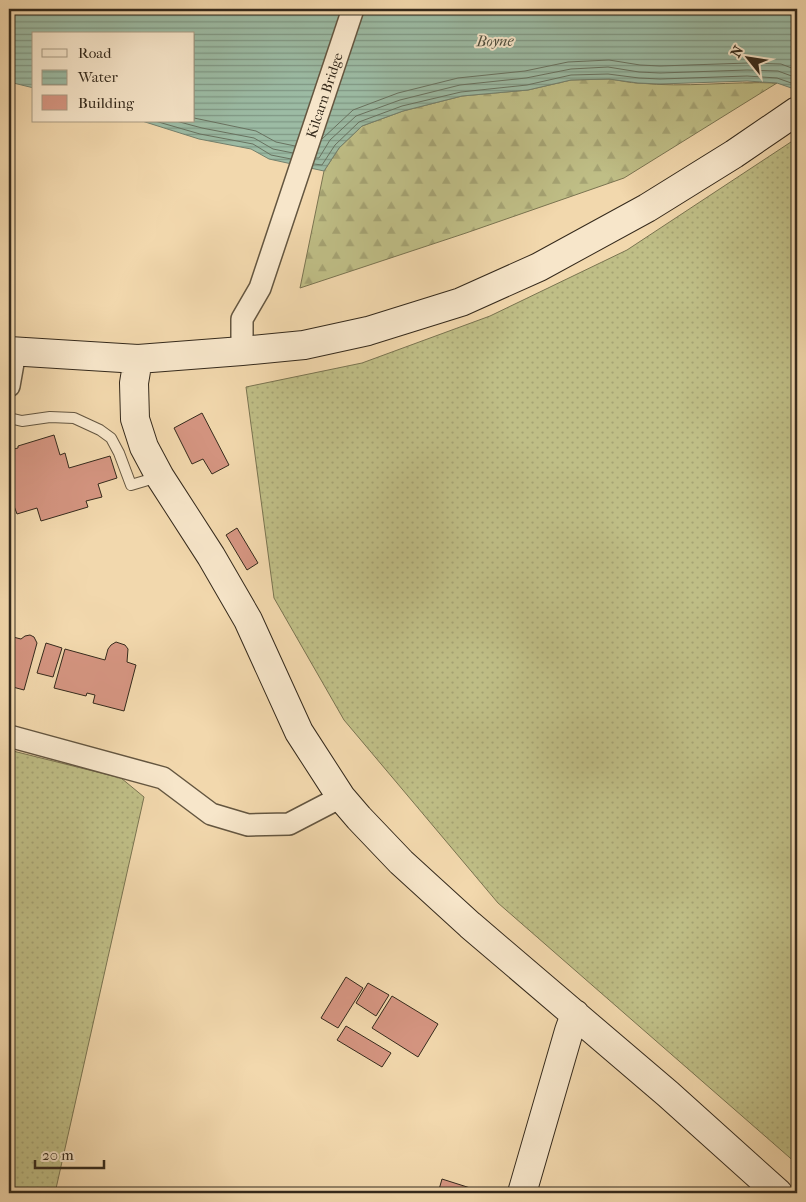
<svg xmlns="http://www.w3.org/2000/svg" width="806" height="1202" font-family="'IM FELL French Canon',serif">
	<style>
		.grass { fill: url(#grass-dots); stroke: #7a7451 }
		.forest { fill: url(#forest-firs); stroke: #7a7451 }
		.water { fill: url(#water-rules); stroke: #73816e }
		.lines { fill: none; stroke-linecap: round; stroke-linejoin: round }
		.shore { stroke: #687260; stroke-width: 1 }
		.building { fill: #d59581; stroke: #352a1c }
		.lane-casing { stroke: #645640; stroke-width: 12 }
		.street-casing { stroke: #645640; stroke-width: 24 }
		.secondary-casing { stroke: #352a1c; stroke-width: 30 }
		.lane { stroke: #f7e6ca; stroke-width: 10 }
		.street { stroke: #f7e6ca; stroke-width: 21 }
		.secondary { stroke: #f7e6ca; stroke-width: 28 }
		.labels { text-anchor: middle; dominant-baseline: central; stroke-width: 4; stroke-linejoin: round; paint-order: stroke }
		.street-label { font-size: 14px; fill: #352a1c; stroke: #f7e6ca }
		.water-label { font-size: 15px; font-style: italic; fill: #4f4e3e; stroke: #f7e6ca }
	</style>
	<defs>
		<pattern id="grass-dots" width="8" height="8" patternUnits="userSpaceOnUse" patternTransform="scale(1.25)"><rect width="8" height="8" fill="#bfbe86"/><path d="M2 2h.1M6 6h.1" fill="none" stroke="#a5a373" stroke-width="1.8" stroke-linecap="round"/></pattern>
		<pattern id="forest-firs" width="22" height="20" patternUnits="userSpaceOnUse" patternTransform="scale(1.25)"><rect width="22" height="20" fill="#bfbe86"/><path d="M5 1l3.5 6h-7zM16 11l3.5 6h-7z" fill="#a5a373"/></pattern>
		<pattern id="water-rules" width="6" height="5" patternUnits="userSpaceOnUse" patternTransform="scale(1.25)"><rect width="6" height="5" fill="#9cbba4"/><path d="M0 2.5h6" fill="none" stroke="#809885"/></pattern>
	</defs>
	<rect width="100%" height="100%" fill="#f2d8ad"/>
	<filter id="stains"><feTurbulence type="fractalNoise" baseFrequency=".004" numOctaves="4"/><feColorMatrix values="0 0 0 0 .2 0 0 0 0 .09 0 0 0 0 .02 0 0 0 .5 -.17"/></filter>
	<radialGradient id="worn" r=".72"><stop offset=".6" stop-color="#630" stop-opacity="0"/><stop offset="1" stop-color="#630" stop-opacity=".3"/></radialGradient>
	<!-- grass -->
	<path class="grass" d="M797,138V1164L498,903L344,720L274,598L246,387L362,363L490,316L627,250Z
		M9,750L121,778L144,797L55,1193H9Z"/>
	<!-- forest -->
	<path class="forest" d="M609,79C619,80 629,83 639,83C685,88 731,81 777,83L624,178L466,233L300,288L324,171L339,148L362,126L403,111L462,96L528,90L571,80Z"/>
	<!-- water -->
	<path class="water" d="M9,9H797V90L777,83L747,81L660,84L638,83L609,79L571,80L528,90L462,96L403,111L362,126L339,148L324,171L269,159L251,149L199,139L142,121H194V34H34V88L9,82Z"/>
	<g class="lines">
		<!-- shore -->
		<path class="shore" d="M194,118L256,131L276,142L295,146
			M155,121L200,134L253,144L271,155L291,159
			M176,121L202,128L254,138L273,149L293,153
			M322,139L353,110L398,93L458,78L525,71L568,62L609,60L640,65L660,66L748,63L781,64L797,70
			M316,158H319L330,140L356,116L400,100L460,85L526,78L571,69L608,67L639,72L660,73L747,70L778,71L797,78
			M314,164L322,165L335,145L359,122L402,106L461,92L527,85L571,75L608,74L639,78L660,79L747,76L777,78L797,85"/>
	</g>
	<!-- building -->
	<path class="building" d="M202,413L229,465L212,474L203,459L192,464L174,428Z
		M54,435L60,455L65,453L69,468L110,456L117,478L98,484L102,497L86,501L88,507L41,521L37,508L17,514L14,506L9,508V450L18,448V446Z
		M237,528L258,563L247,570L226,535Z
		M30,635L34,637L37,643L24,690L9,686V636L21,639L25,636Z
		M116,642L125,645L128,649L127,662L136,665L124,711L93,703L95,695L87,693L86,696L54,688L65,649L105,660L108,649L111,645Z
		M46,643L62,648L53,677L37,673Z
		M346,977L363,988L338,1028L321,1018Z
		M368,983L389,995L376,1016L356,1003Z
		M392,996L438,1024L418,1057L372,1028Z
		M346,1026L391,1053L382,1067L337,1040Z
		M442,1179L486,1193H438Z"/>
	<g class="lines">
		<!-- lane casing -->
		<g class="lane-casing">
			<path id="lane" d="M9,418L22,421L50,417L74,418L100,430L111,438L119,453L131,485L158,477"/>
		</g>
		<!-- street casing -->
		<g class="street-casing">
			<g id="street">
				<path id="s1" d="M242,351V319L260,288L353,9"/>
				<path d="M9,386L15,352"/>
				<path d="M9,736L163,778L211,814L248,825L289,824L341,797"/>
			</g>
		</g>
		<!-- secondary casing -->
		<g class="secondary-casing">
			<path id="secondary" d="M9,351L138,359L242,351L304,345L368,331L461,302L539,267L647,208L734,154L797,111
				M138,359L134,383L135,419L144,447L160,477L211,556L248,620L299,732L341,797L359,818L401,862L470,925L668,1094L778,1193
				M522,1193L569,1031L575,1014"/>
		</g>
		<!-- lane -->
		<use href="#lane" class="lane"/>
		<!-- street -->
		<use href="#street" class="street"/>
		<!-- secondary -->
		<use href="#secondary" class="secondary"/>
	</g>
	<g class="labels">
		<!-- street labels -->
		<g class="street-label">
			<text stroke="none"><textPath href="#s1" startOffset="271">Kilcarn Bridge</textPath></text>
		</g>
		<!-- water labels -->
		<g class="water-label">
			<text transform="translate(495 41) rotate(-1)">Boyne</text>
		</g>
	</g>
	<!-- margin -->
	<rect width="806" height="1202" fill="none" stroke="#f2d8ad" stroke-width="30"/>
	<rect x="10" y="10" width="786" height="1182" fill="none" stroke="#352a1c" stroke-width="2.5"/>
	<rect x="15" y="15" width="776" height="1172" fill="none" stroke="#352a1c"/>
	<!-- legend -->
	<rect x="32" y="32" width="162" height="90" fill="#f7e6ca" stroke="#a99b84"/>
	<rect x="42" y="49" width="25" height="8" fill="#f7e6ca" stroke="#a99b84"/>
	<text x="78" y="58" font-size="15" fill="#352a1c">Road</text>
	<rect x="42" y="70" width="25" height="15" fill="url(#water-rules)" stroke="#a99b84"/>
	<text x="78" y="82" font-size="15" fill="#352a1c">Water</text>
	<rect x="42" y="95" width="25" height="15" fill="#d59581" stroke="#a99b84"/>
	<text x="78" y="108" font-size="15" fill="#352a1c">Building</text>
	<!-- north arrow -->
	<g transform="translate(748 58) rotate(300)" stroke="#f7e6ca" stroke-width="4" paint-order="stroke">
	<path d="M0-4L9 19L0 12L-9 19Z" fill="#352a1c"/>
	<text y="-8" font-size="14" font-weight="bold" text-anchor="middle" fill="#352a1c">N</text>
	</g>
	<!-- scale -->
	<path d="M35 1160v8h69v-8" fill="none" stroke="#352a1c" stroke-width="2.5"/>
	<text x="42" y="1160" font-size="15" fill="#352a1c" stroke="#f7e6ca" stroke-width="4" paint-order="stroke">20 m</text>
	<rect width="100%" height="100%" filter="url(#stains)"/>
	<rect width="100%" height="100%" fill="url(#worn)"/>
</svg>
